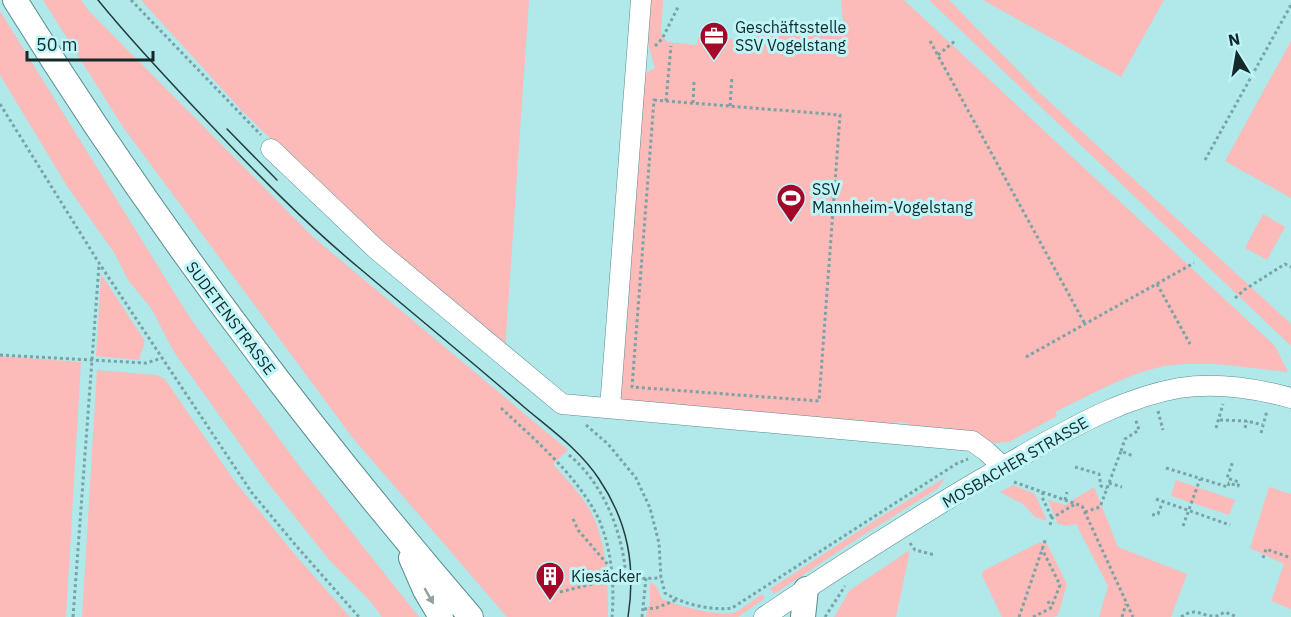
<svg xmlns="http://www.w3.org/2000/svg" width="1291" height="617" font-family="'IBM Plex Sans',sans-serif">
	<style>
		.green { fill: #fcbab9 }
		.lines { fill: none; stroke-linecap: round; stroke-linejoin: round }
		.minor-casing { stroke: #588c8f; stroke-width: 21 }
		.major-casing { stroke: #588c8f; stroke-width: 26 }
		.path { stroke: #78a4a5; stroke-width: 3; stroke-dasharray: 3 3; stroke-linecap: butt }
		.minor { stroke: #fff; stroke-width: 20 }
		.major { stroke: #fff; stroke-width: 24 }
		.tram { stroke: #233d3e; stroke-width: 1.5 }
		.oneway { fill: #959f9f }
		.labels { text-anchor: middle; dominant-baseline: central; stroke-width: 6; stroke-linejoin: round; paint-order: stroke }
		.poi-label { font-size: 16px; fill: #13292a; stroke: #bef5f8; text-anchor: start }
		.street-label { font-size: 16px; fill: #13292a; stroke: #bef5f8 }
	</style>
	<rect width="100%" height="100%" fill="#b1e8ea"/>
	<!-- green -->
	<path class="green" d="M43,0H81L88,10L313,237L568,450L553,464C566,479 581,494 591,512C607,541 608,584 608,617H507L352,437L123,127Z
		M141,0H529L505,350L379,243L244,113Z
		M646,0H663L661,34L667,42L697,45L698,37L752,40L754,23L844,31L841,0H904L1275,346L1288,372C1247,368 1202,359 1160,367C1124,375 1089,396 1055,412L1057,416L1009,442L995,443L978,437L908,431V423L893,422V429L623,405L614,394L644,74L655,68L643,27Z
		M929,0H949L1040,93L1291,324V346Z
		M983,0H1164L1121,77Z
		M0,11L190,318L300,467L419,617H382L370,601L330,561L265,479L174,352L151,308L128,280L115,254L67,186L0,75Z
		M1291,41V198L1225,161Z
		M1263,214L1285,227L1267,260L1245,248Z
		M101,274L145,341L139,360L96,356Z
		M0,356L81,362L66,617H0Z
		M97,370L156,375L165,379L233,479L296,556L350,617H82Z
		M946,477L937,489L868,532L774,594L770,589L877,519Z
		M1176,480L1235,500L1229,515L1171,496Z
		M1013,485L1035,494L1047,521L1035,517L1023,504L1000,492Z
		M1094,487L1118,547L1187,574L1171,617H1099L1108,586L1076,524L1067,526L1058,524L1048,500L1065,505Z
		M1269,487L1291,494V609L1271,601L1284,564L1250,548Z
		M1040,542L1047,544L1067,584L1058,615L1054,617H1002L982,575L983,571Z
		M910,550L896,617H834L850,590Z
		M650,582L656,586L662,599C675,605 720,617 733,613C743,609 753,600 762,594L765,598L738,617H646L648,606H650Z"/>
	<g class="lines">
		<!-- minor casing -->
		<g class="minor-casing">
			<path id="minor" d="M271,149L376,249L562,404L972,441L986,451L1002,466
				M610,408L641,0
				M764,617C823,577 883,539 943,502C974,483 1006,465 1037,447C1082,422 1128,397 1179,388C1217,382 1255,388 1291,398"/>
		</g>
		<!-- major casing -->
		<g class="major-casing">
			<path id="major" d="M15,0C150,218 304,423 471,617
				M411,558L425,590L441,617
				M803,617L806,589"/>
		</g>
		<!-- path -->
		<path class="path" d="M131,0L261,135
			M930,41L1085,324
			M655,46L662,39L678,7
			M938,55L956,40
			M654,100L840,115L819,401L632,387Z
			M666,101L671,46
			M693,103L694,81
			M0,104L99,263L252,493L298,548L359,617
			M730,106L732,76
			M1205,160L1291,5
			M1157,284L1190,344
			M1235,298L1244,290L1285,264L1291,267
			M0,355L146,363L162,358
			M1026,357L1194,263
			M501,408C534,439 571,470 594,510C611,539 615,584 612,617
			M1158,411L1163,430
			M1220,420L1247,421L1263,425
			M586,425L608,444L636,478L650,508L659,543L661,578L665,593C682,604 713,611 732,608L956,464L968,459
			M1216,428L1223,404
			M1245,428L1247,421
			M1261,433L1267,411
			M1121,451L1125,439L1139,430L1135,418
			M569,455C575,460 581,466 586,472C610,501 624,541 626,579
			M1075,467L1099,474L1101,486L1107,488
			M1166,468L1228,487L1229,483L1238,486L1239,482L1227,478L1233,461
			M1014,482L1082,506L1133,617
			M1109,483L1122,487
			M1043,492L1042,497L1052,518
			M1156,499L1230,525
			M1065,500L1067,492
			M1085,512L1100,507L1121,451L1133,456
			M1152,515L1158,514L1163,501
			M573,519L578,530L609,566
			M1050,525L1052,518L1075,504
			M1183,526L1200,479
			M910,543L915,550L935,555
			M1263,558L1266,549L1291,558
			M560,592L612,579L661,578
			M1048,601L1051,608
			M644,609L656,608L676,600
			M73,617L99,265
			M642,617L646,578
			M825,617L845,586
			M1019,617L1046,538
			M1033,617L1051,608L1060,585L1042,549
			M1122,617L1126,604
			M1181,617C1197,606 1201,617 1215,616C1218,616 1221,614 1225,612L1237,617"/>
		<!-- minor -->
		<use href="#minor" class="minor"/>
		<!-- major -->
		<use href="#major" class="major"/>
		<!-- tram -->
		<path class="tram" d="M98,0C132,42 170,82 207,121C257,174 308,226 364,272C417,317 471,361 524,407C550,429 580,450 599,479C628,522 636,566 628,617
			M227,129L277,180"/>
	</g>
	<!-- one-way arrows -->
	<defs><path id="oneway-solid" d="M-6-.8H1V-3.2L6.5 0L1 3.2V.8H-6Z" transform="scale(1.5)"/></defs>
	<use class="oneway" href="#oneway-solid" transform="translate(429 596) rotate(60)"/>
	<!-- icons -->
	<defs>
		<g id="office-pin" transform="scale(1.5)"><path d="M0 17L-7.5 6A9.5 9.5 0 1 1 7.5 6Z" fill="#a30628" stroke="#bef5f8"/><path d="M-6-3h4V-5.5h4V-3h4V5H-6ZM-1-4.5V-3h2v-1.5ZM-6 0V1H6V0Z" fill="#fff"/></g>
		<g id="stadium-pin" transform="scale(1.5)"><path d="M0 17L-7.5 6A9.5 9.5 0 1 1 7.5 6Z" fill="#a30628" stroke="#bef5f8"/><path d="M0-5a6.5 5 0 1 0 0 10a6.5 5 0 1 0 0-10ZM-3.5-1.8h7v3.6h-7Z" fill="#fff"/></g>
		<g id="building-pin" transform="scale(1.5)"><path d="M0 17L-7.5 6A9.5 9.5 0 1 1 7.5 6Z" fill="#a30628" stroke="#bef5f8"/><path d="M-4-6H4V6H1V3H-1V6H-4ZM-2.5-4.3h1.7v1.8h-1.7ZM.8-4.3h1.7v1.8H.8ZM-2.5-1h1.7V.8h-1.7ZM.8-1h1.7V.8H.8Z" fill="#fff"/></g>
	</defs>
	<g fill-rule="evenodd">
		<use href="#office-pin" x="714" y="36"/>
		<use href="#stadium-pin" x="791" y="198"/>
		<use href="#building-pin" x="550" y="576"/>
	</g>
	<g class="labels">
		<!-- poi labels -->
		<g class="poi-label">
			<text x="735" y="27">Geschäftsstelle<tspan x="735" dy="18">SSV Vogelstang</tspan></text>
			<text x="812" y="189">SSV<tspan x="812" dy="18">Mannheim-Vogelstang</tspan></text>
			<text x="571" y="576">Kiesäcker</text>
		</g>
		<!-- street labels -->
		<g class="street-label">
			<text transform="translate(231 318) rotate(53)">SUDETENSTRASSE</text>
			<text transform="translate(1015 462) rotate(-30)">MOSBACHER STRASSE</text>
		</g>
	</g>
	<!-- north arrow -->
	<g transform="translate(1237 54) rotate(349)" stroke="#bef5f8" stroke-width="4.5" paint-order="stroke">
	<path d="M0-4.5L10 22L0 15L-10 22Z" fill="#13292a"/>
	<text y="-9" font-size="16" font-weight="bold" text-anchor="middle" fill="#13292a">N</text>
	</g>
	<!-- scale -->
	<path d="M27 51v9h126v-9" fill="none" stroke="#13292a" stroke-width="3"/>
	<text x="36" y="51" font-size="18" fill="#13292a" stroke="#bef5f8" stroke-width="4.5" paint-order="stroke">50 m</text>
</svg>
